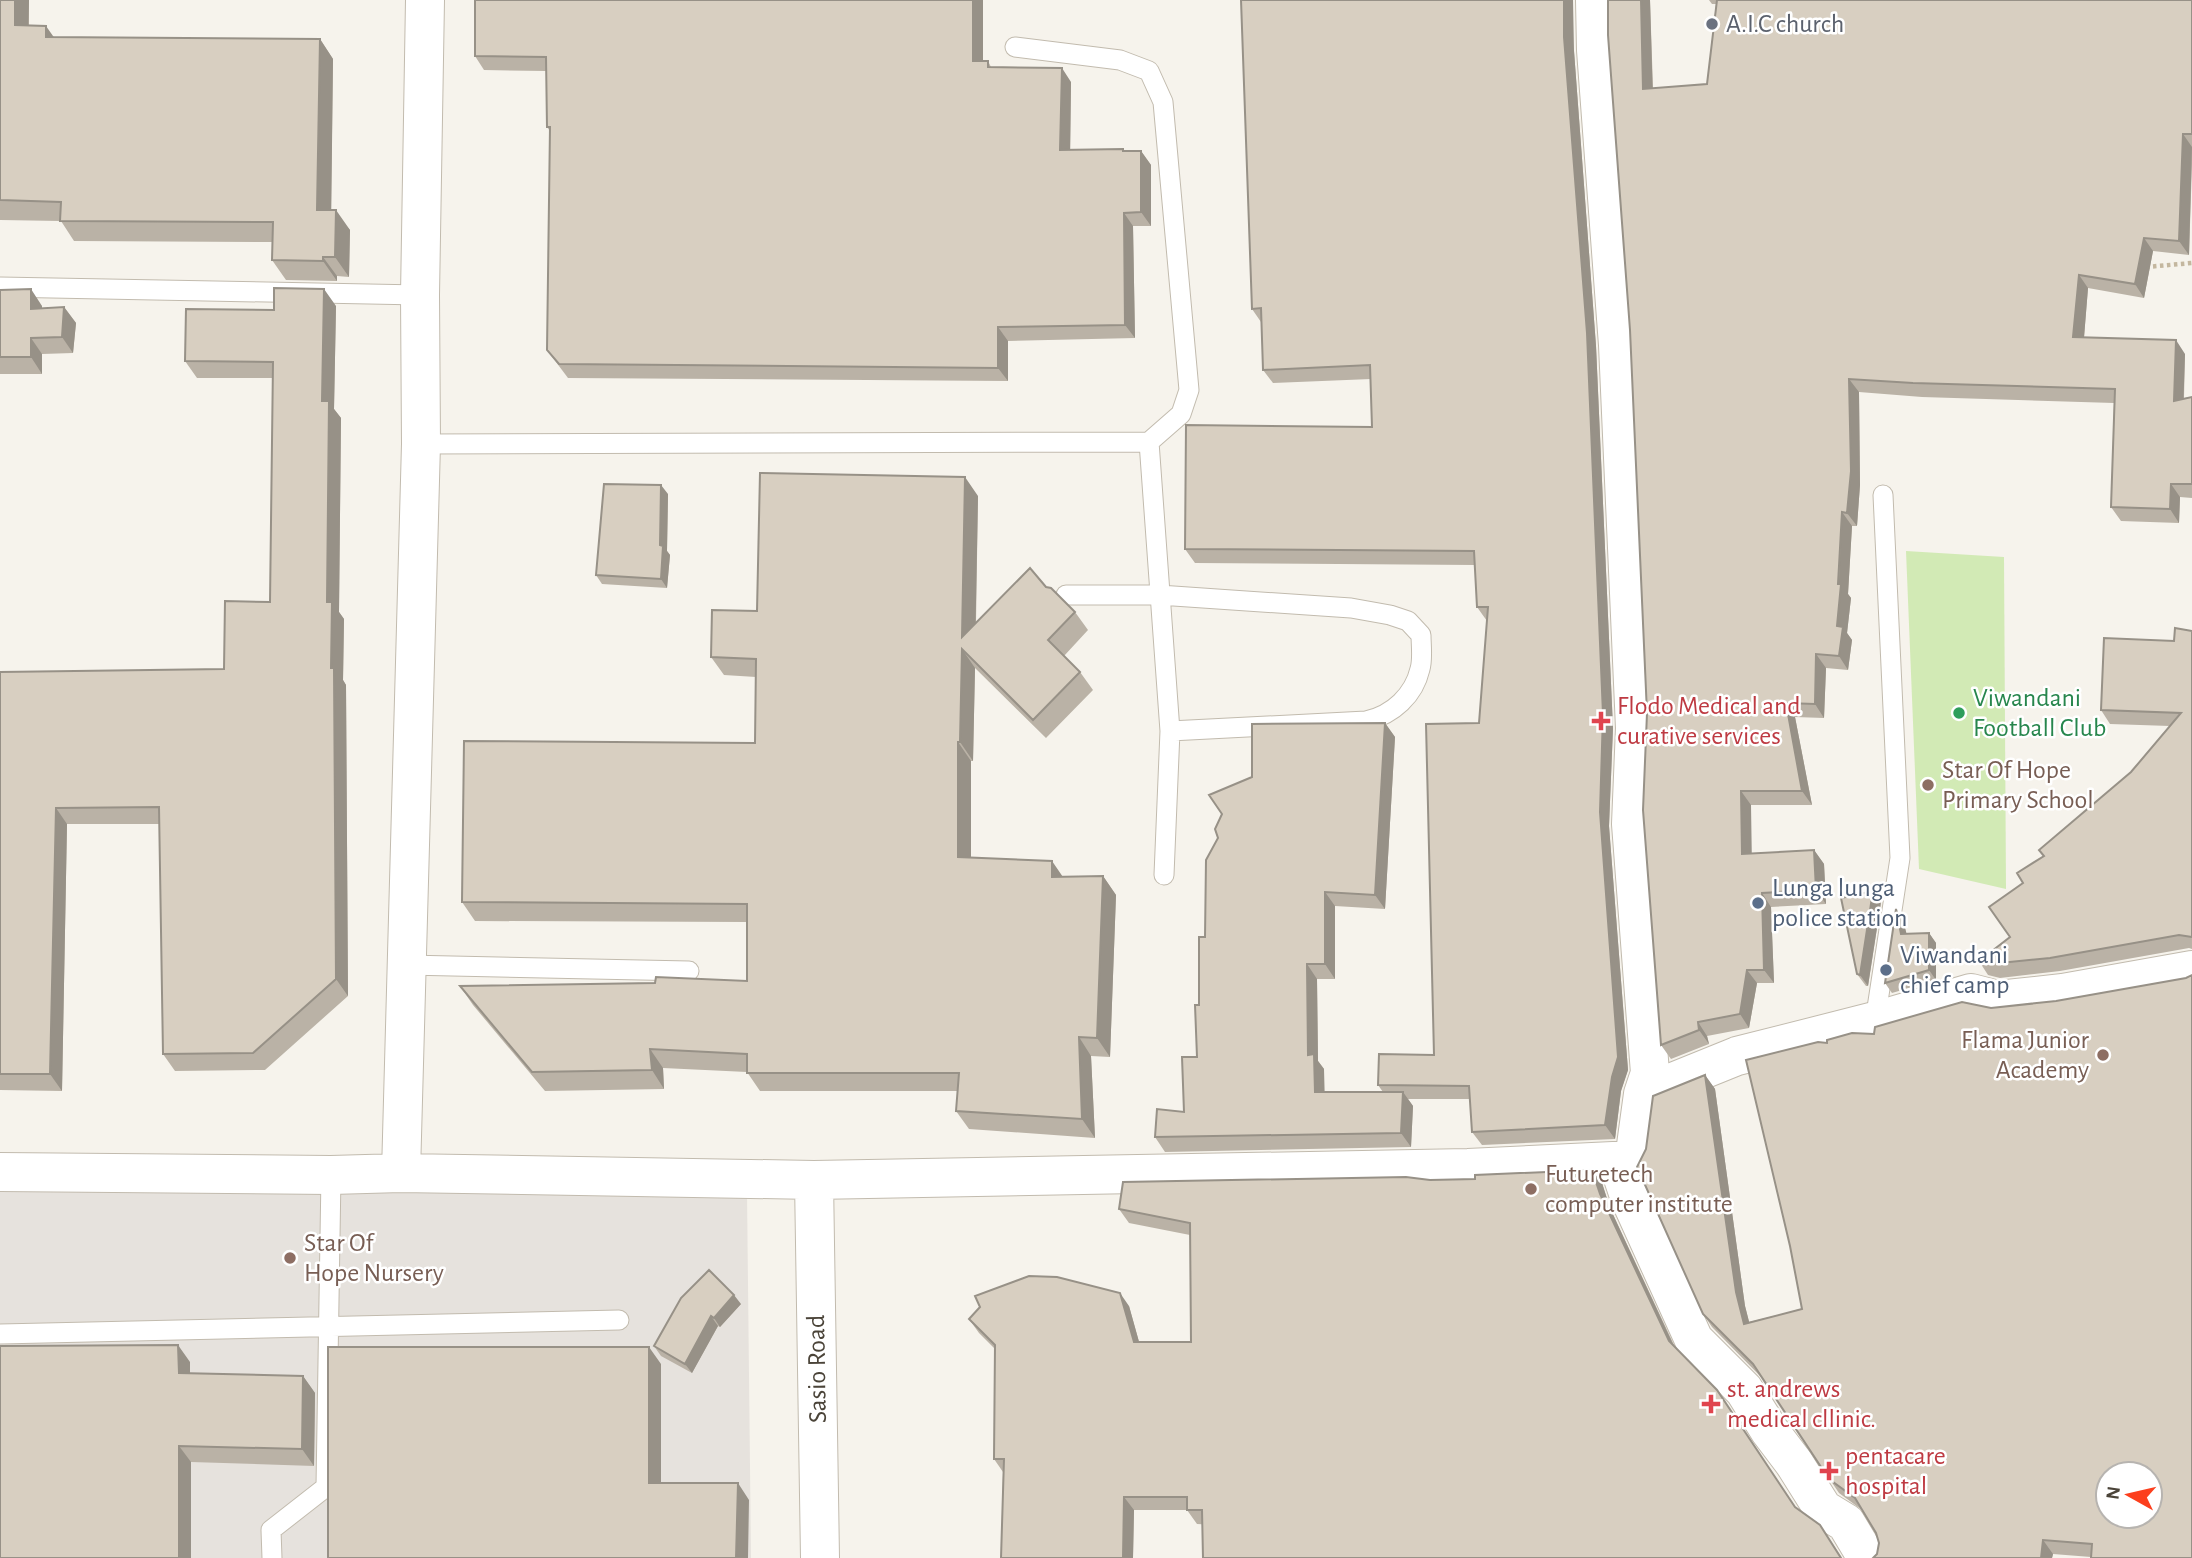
<svg xmlns="http://www.w3.org/2000/svg" width="2192" height="1558" font-family="'Alegreya Sans',sans-serif">
	<style>
		.industrial { fill: #e6e2dd }
		.green { fill: #d2eab5 }
		.lines { fill: none; stroke-linecap: round; stroke-linejoin: round }
		.lane-casing { stroke: #c2bbae; stroke-width: 21 }
		.street-casing { stroke: #c2bbae; stroke-width: 40 }
		.path { stroke: #c4b79f; stroke-width: 4.5; stroke-dasharray: 3.5 3.5; stroke-linecap: butt }
		.lane { stroke: #fff; stroke-width: 19 }
		.street { stroke: #fff; stroke-width: 38 }
		.wall { fill: #bab2a6 }
		.shaded-wall { fill: #979187 }
		.building { fill: #d8cfc1; stroke: #979187; stroke-width: 2; fill-rule: evenodd }
		.worship-dot { fill: #6b7280; stroke: #fff; stroke-width: 2.5 }
		.leisure-dot { fill: #2e9e5b; stroke: #fff; stroke-width: 2.5 }
		.health-dot { fill: #e0444e; stroke: #fff; stroke-width: 2.5 }
		.education-dot { fill: #8d6e63; stroke: #fff; stroke-width: 2.5 }
		.service-dot { fill: #5c6f8a; stroke: #fff; stroke-width: 2.5 }
		.labels { text-anchor: middle; dominant-baseline: central; stroke-width: 5; stroke-linejoin: round; paint-order: stroke }
		.worship-label { font-size: 26px; fill: #5b616d; stroke: #fff; text-anchor: start }
		.leisure-label { font-size: 26px; fill: #27864d; stroke: #fff; text-anchor: start }
		.health-label { font-size: 26px; fill: #be3a42; stroke: #fff; text-anchor: start }
		.education-label { font-size: 26px; fill: #785e54; stroke: #fff; text-anchor: start }
		.service-label { font-size: 26px; fill: #4e5e75; stroke: #fff; text-anchor: start }
		.street-label { font-size: 26px; fill: #4b4439; stroke: #fff }
	</style>
	<rect width="100%" height="100%" fill="#f6f3ec"/>
	<!-- industrial -->
	<path class="industrial" d="M0,1191L747,1192L751,1558H0Z"/>
	<!-- green -->
	<path class="green" d="M1906,551L2004,557L2006,889L1919,869Z"/>
	<g class="lines">
		<!-- lane casing -->
		<g class="lane-casing">
			<path id="lane" d="M0,287L420,295
				M1149,442L1170,731L1164,875
				M421,444L1149,442L1181,414L1189,390L1163,102L1149,71L1120,60L1015,47
				M1066,595H1159L1351,608L1390,615L1408,621L1421,635C1421,645 1423,659 1420,669C1414,695 1393,715 1366,721L1170,731
				M406,965L689,971
				M1875,1021L1900,858L1883,495
				M0,1334L619,1320
				M272,1558L271,1530L326,1487L331,1175"/>
		</g>
		<!-- street casing -->
		<g class="street-casing">
			<path id="street" d="M1595,0L1596,50L1618,345L1635,728L1631,824L1650,1073L1643,1094L1634,1160L1623,1178L1630,1199L1694,1340L1744,1390L1769,1430L1794,1463L1823,1509L1846,1523L1867,1558
				M1643,1094L1737,1056L1875,1021L1971,993L1998,1000L2063,993L2192,970
				M0,1172L331,1175L401,1173L814,1180L1468,1168L1634,1160
				M401,1173L421,444L420,295L425,0
				M814,1180L820,1558"/>
		</g>
		<!-- path -->
		<path class="path" d="M2146,267L2192,263"/>
		<!-- lane -->
		<use href="#lane" class="lane"/>
		<!-- street -->
		<use href="#street" class="street"/>
	</g>
	<!-- wall -->
	<path class="wall" d="M0,0H29V25L54,37L320,39L333,59L331,210L350,230L349,277L337,276V281L286,280L272,260L273,242L74,241L61,221L0,220Z
		M983,0V61H988L991,67L1071,82L1070,150L1141,151L1151,165V226H1133L1135,338L1008,341V381L568,378L547,350L550,131L547,127L546,71L484,70L475,56Z
		M1608,0H1650L1653,88L1707,84L1716,4H1712L1709,0H2192V164L2189,255L2153,251L2144,298L2088,288L2084,337L2185,354L2184,398L2192,397V498L2180,497L2179,523L2121,521L2111,507L2114,403L1922,397L1859,392L1860,485L1857,526H1852L1848,594L1851,598L1847,633L1852,640L1848,670L1826,668L1824,718L1795,717L1812,805H1751V854L1814,850L1824,864L1826,904L1771,907L1774,983H1757L1749,1028L1707,1036L1709,1044L1671,1059L1661,1045L1630,330Z
		M1574,51L1596,346L1613,728L1609,826L1628,1070L1621,1091L1615,1139L1482,1145L1472,1132L1470,1099H1408L1413,1106L1411,1147L1165,1152L1155,1137L1184,1112L1197,1057L1199,1005L1205,937L1385,723L1395,737L1385,909L1335,906V979H1317L1318,1061L1324,1069V1092H1383L1378,1085L1434,1055L1479,723L1487,621L1477,607L1475,565L1195,563L1185,549L1372,427L1371,379L1273,383L1263,370L1261,322L1252,309Z
		M0,290L42,306V308L64,307L76,323L73,353L42,354V374H0Z
		M336,306L334,409L341,418L339,612L344,619L343,680L346,685L348,996L265,1070L175,1071L163,1054L160,824H67L62,1091L0,1090V672L224,669L270,602L273,378H197L185,361L274,310Z
		M668,494L667,551L670,555L667,588L602,584L596,575Z
		M978,496L976,623L1046,587L1075,612L1088,630L1064,656L1080,672L1093,690L1046,738L975,668L973,761H971V857L1063,877L1103,876L1116,895L1110,1057L1091,1056L1095,1138L969,1129L956,1111L958,1091H760L747,1072L663,1068L664,1089L545,1091L473,1005L460,986L747,981V922L475,921L462,902L755,743L756,677L724,675L711,657L757,611Z
		M2192,631V949L2189,948L2060,971L2000,978L1988,975L1979,961L2010,937L2023,883L2043,856L2039,850L2131,772L2170,726L2110,724L2101,710L2174,641Z
		M1881,902L1868,986H1866L1857,974Z
		M1896,909L1903,919L1906,934L1929,933L1936,943V980L1892,993L1885,983Z
		M2186,978L2091,1557L2053,1554L2052,1558H1873L1877,1554L1879,1543L1876,1533L1862,1510L1839,1493L1761,1377L1712,1327L1703,1314L1705,1075L1715,1089L1745,1306L1749,1322L1802,1309L1827,1043L1874,1034L1991,1008L2056,1001Z
		M1430,1180L1602,1183L1610,1208L1675,1347L1796,1508L1820,1525L1842,1558L1197,1524L1187,1510H1134L1133,1558H1001L1003,1472L994,1459L995,1349L979,1333L969,1319L1129,1306L1139,1342H1191L1190,1235L1129,1223L1119,1209Z
		M681,1298L741,1304L720,1327L718,1326L692,1373L661,1356L654,1346Z
		M190,1362V1373L303,1376L315,1393L314,1466L191,1462L0,1558Z"/>
	<!-- shaded-wall -->
	<path class="shaded-wall" d="M15,0H29L28,45L15,25Z
		M973,0H983V75L973,61Z
		M1564,0H1573L1574,51L1596,346L1613,728L1609,826L1628,1070L1621,1091L1615,1139L1605,1125L1600,812L1564,37Z
		M1641,0H1650L1653,102L1643,89Z
		M46,26L60,46L46,37Z
		M320,39L333,59L331,230L317,210Z
		M1062,68L1071,82L1070,164L1060,150Z
		M2183,134L2192,147L2189,255L2179,241Z
		M1141,151L1151,165V226L1141,212Z
		M336,210L350,230L349,277L335,257Z
		M1124,213L1133,226L1135,338L1125,325Z
		M2144,238L2153,251L2144,298L2135,284Z
		M323,257L337,276V281L323,261Z
		M2079,275L2088,288L2083,350L2073,337Z
		M31,289L42,306V326L31,309Z
		M324,289L336,306L334,409L341,418L339,612L344,619L343,680L346,685L348,996L336,979L331,668L327,602L322,401Z
		M64,307L76,323L73,353L62,337Z
		M998,327L1008,341V381L998,368Z
		M31,338L42,354V374L31,357Z
		M2176,340L2185,354L2183,414L2174,401Z
		M1849,379L1859,392L1860,485L1857,526L1847,513Z
		M965,477L978,496L975,655L962,637Z
		M2171,484L2180,497L2179,523L2170,509Z
		M661,485L668,494L667,551L670,555L667,588L661,579L660,545Z
		M1842,512L1852,526L1848,594L1851,598L1847,633L1852,640L1848,670L1839,656L1837,626Z
		M962,649L975,668L973,761L960,742Z
		M1816,654L1826,668L1824,718L1815,704Z
		M1786,703L1795,717L1812,805L1802,791Z
		M1385,723L1395,737L1385,909L1375,895Z
		M958,742L971,761V875L958,857Z
		M1741,791L1751,805L1752,868L1742,854Z
		M56,808L67,824L62,1091L50,1074Z
		M1814,850L1824,864L1826,904L1816,890Z
		M1052,861L1065,880L1052,877Z
		M1103,876L1116,895L1110,1057L1097,1038Z
		M1873,891L1881,902L1868,986L1860,975Z
		M1325,892L1335,906V979L1325,964Z
		M1762,893L1771,907L1774,983L1764,970Z
		M1896,909L1903,919L1909,944L1901,934Z
		M1929,933L1936,943V980L1929,970Z
		M1307,964L1317,979L1318,1061L1324,1069L1325,1106L1315,1092L1308,1055Z
		M1747,970L1757,983L1749,1028L1740,1014Z
		M1698,1022L1707,1036L1709,1044L1699,1030Z
		M1079,1037L1091,1056L1095,1138L1082,1119Z
		M650,1049L663,1068L664,1089L652,1070Z
		M1705,1075L1715,1089L1745,1306L1753,1337L1744,1324L1736,1292Z
		M1403,1092L1413,1106L1411,1147L1401,1133Z
		M1592,1170L1602,1183L1610,1208L1678,1355L1669,1341L1600,1194Z
		M1120,1293L1129,1306L1143,1356L1134,1342Z
		M734,1295L741,1304L720,1327L714,1318Z
		M711,1316L718,1326L692,1373L685,1364Z
		M178,1345L190,1362V1390L179,1373Z
		M649,1347L661,1364V1499L649,1483Z
		M303,1376L315,1393L314,1466L302,1449Z
		M179,1446L191,1462V1558H179Z
		M738,1483L749,1500L748,1558H736Z
		M1124,1497L1134,1510L1133,1558H1123Z
		M2043,1540L2053,1554L2052,1558H2041Z"/>
	<!-- building -->
	<path class="building" d="M0,0H15V25L46,26V37L320,39L317,210H336L335,257H323V261L272,260L273,222L60,221L61,202L0,200Z
		M475,0H973V61H988V67L1062,68L1060,150L1123,149V151H1141V212L1124,213L1125,325L998,327V368L559,364L547,350L550,127H547L546,57L475,56Z
		M1241,0H1564V37L1587,333L1603,714L1600,812L1618,1057L1612,1077L1605,1125L1472,1132L1469,1086L1378,1085L1379,1054L1434,1055L1426,724L1479,723L1488,607H1477L1474,551L1185,549L1186,425L1372,427L1370,365L1263,370L1261,308L1252,309Z
		M1608,0H1641L1643,89L1707,84L1717,0H2192V134H2183L2179,241L2144,238L2135,284L2079,275L2073,337L2176,340L2174,401L2192,397V484H2171L2170,509L2111,507L2115,389L1913,383L1849,379L1851,471L1847,513L1842,512L1838,584H1841L1837,626L1843,627L1839,656L1816,654L1815,704L1786,703L1802,791H1741L1742,854L1814,850L1816,890L1762,893L1764,970H1747L1740,1014L1698,1022L1699,1030L1661,1045L1643,810L1647,713L1630,330L1608,35Z
		M274,288L324,289L322,401H329L327,602H332L331,668H334L336,979L253,1053L163,1054L159,807L56,808L50,1074H0V672L224,669L225,601L270,602L273,362L185,361L186,309L274,310Z
		M31,289V309L64,307L62,337L31,338V357H0V290Z
		M760,473L965,477L962,637L1030,568L1046,587L1051,588L1075,612L1048,640L1080,672L1033,720L962,649L960,742H958V857L1052,861V877L1103,876L1097,1038L1079,1037L1082,1119L956,1111L959,1073H747V1054L650,1049L652,1070L532,1072L460,986L655,983L656,977L747,981V904L462,902L464,741L755,743L756,659L711,657L712,610L757,611Z
		M604,484L661,485L660,545L663,546L661,579L596,575Z
		M2175,628L2192,631V937L2179,935L2050,958L1990,964L1979,961L2010,937L1989,907L2023,883L2017,873L2044,856L2039,850L2131,772L2181,713L2101,710L2104,638L2174,641Z
		M1385,723L1375,895L1325,892V964H1307L1308,1055L1314,1054L1315,1092H1403L1401,1133L1155,1137L1157,1109L1184,1112L1182,1057H1197L1195,1005H1199V937H1205L1206,860L1218,838L1215,829L1222,814L1209,795L1252,777V724Z
		M1873,891L1860,975L1857,974L1841,898Z
		M1896,909L1901,934L1929,933V970L1885,983Z
		M2192,975V1558H2091L2092,1544L2043,1540L2041,1558H1873L1877,1554L1879,1543L1876,1533L1855,1498L1829,1479L1753,1364L1703,1314L1637,1167L1646,1149L1653,1096L1705,1075L1736,1292L1744,1324L1802,1309L1790,1246L1746,1060L1818,1042L1827,1043V1040L1852,1033L1874,1034L1875,1027L1962,1002L1991,1008L2056,1001L2186,978ZM2108,1474H2150V1516H2108Z
		M1592,1170L1600,1194L1669,1341L1717,1390L1795,1507L1820,1525L1841,1558H1203L1202,1510H1187V1497H1124L1123,1558H1001L1004,1459H994L995,1345L969,1319L980,1307L975,1296L1029,1276L1057,1277L1120,1293L1134,1342H1191L1190,1223L1119,1209L1123,1182L1406,1177L1430,1180L1475,1179V1175Z
		M709,1270L734,1295L714,1318L711,1316L685,1364L654,1346L681,1298Z
		M178,1345L179,1373L303,1376L302,1449L179,1446V1558H0V1346Z
		M328,1347H649V1483H738L736,1558H328Z"/>
	<!-- markers -->
	<circle class="worship-dot" cx="1712" cy="24" r="7"/>
	<circle class="leisure-dot" cx="1959" cy="713" r="7"/>
	<g class="health-dot">
		<path d="M1597.5 710.5h7v7h7v7h-7v7h-7v-7h-7v-7h7z"/>
		<path d="M1707.5 1393.5h7v7h7v7h-7v7h-7v-7h-7v-7h7z"/>
		<path d="M1825.5 1460.5h7v7h7v7h-7v7h-7v-7h-7v-7h7z"/>
	</g>
	<g class="education-dot">
		<circle cx="1928" cy="785" r="7"/>
		<circle cx="2103" cy="1055" r="7"/>
		<circle cx="1531" cy="1189" r="7"/>
		<circle cx="290" cy="1258" r="7"/>
	</g>
	<g class="service-dot">
		<circle cx="1758" cy="903" r="7"/>
		<circle cx="1886" cy="970" r="7"/>
	</g>
	<g class="labels">
		<!-- worship labels -->
		<g class="worship-label">
			<text x="1726" y="24">A.I.C church</text>
		</g>
		<!-- leisure labels -->
		<g class="leisure-label">
			<text x="1973" y="698">Viwandani<tspan x="1973" dy="30">Football Club</tspan></text>
		</g>
		<!-- health labels -->
		<g class="health-label">
			<text x="1617" y="706">Flodo Medical and<tspan x="1617" dy="30">curative services</tspan></text>
			<text x="1727" y="1389">st. andrews<tspan x="1727" dy="30">medical cllinic.</tspan></text>
			<text x="1845" y="1456">pentacare<tspan x="1845" dy="30">hospital</tspan></text>
		</g>
		<!-- education labels -->
		<g class="education-label">
			<text x="1942" y="770">Star Of Hope<tspan x="1942" dy="30">Primary School</tspan></text>
			<text x="2089" y="1040" text-anchor="end">Flama Junior<tspan x="2089" dy="30">Academy</tspan></text>
			<text x="1545" y="1174">Futuretech<tspan x="1545" dy="30">computer institute</tspan></text>
			<text x="304" y="1243">Star Of<tspan x="304" dy="30">Hope Nursery</tspan></text>
		</g>
		<!-- service labels -->
		<g class="service-label">
			<text x="1772" y="888">Lunga lunga<tspan x="1772" dy="30">police station</tspan></text>
			<text x="1900" y="955">Viwandani<tspan x="1900" dy="30">chief camp</tspan></text>
		</g>
		<!-- street labels -->
		<g class="street-label">
			<text transform="translate(817 1369) rotate(-91)">Sasio Road</text>
		</g>
	</g>
	<!-- north arrow -->
	<g transform="translate(2129 1495) rotate(278)"><circle r="33" fill="#ffffff" stroke="#b7b4b0" stroke-width="2"/>
	<path d="M0-5L12 26L0 18L-12 26Z" fill="#fc3f1d"/>
	<text y="-10" font-size="19" font-weight="bold" text-anchor="middle" fill="#4b4439">N</text>
	</g>
</svg>
